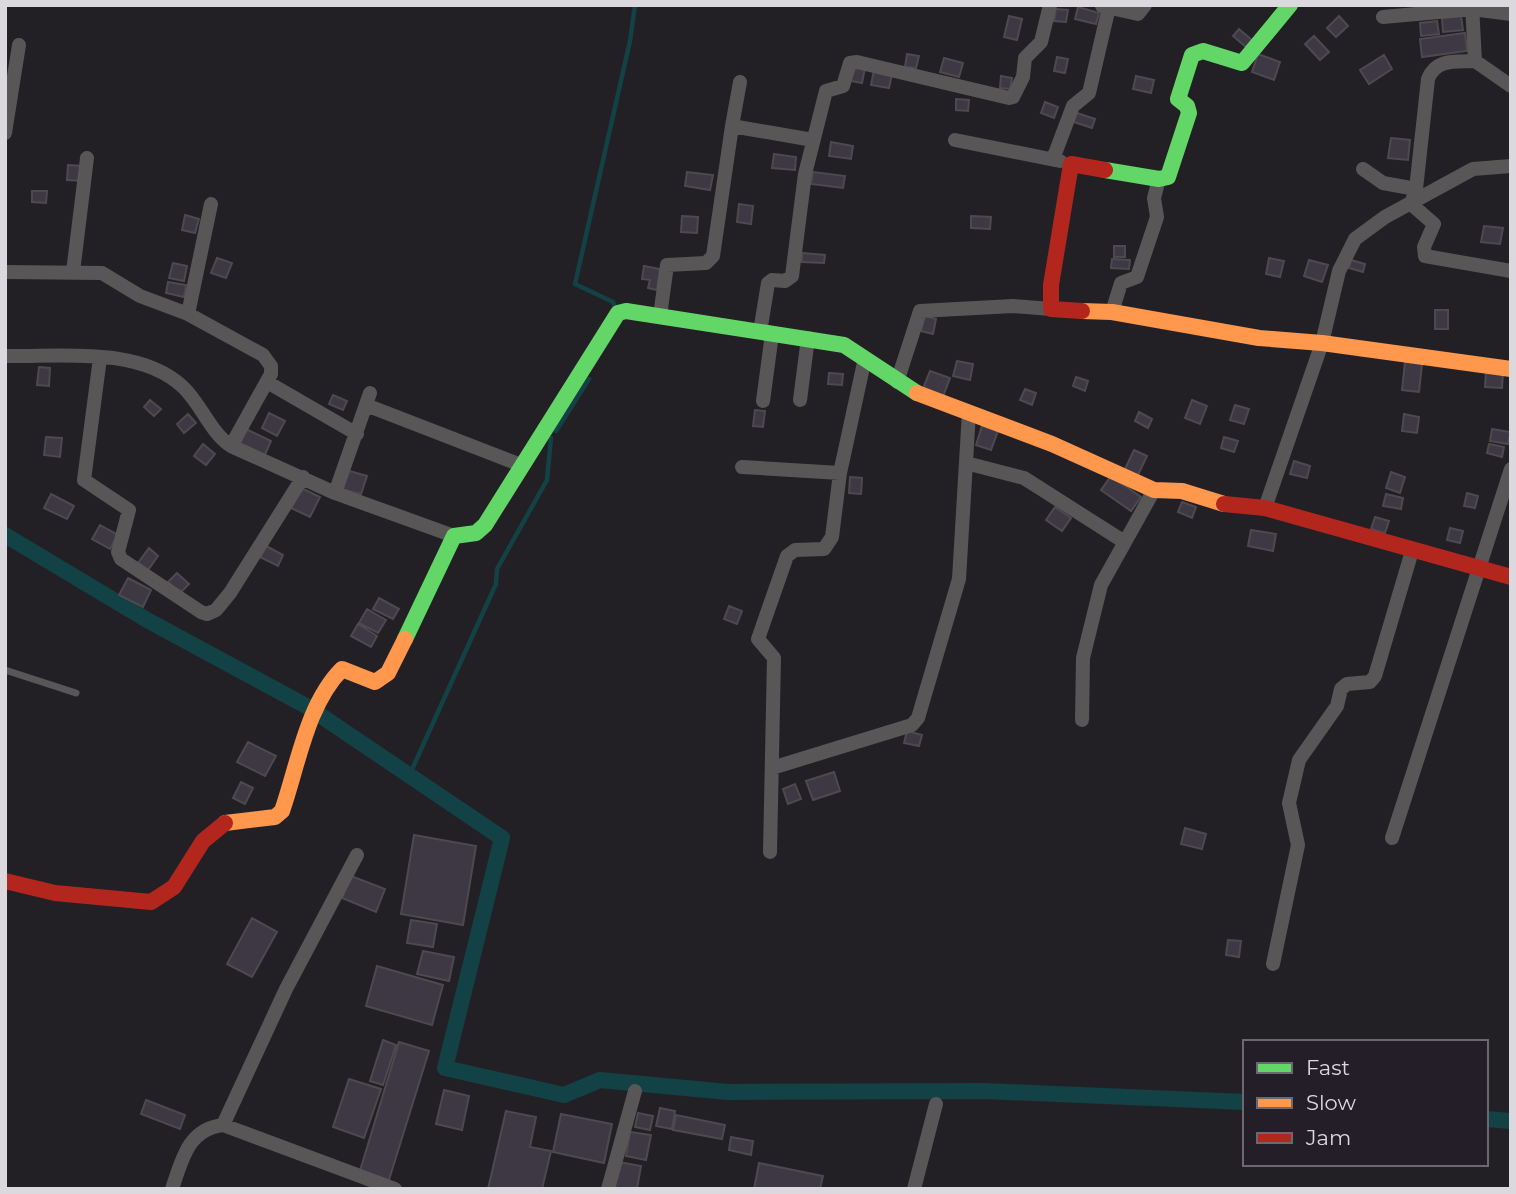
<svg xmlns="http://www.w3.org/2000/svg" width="1516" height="1194" font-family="Montserrat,sans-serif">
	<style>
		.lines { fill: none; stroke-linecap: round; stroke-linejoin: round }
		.stream { stroke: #124245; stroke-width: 4.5 }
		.canal { stroke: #124245; stroke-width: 16 }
		.building { fill: #3e3844; stroke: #4c4a4e; stroke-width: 2 }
		.lane { stroke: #595657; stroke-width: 7 }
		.street { stroke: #595657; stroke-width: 14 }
		.fast { stroke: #63d668; stroke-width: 16 }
		.slow { stroke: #ff974d; stroke-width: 16 }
		.jam { stroke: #b3261e; stroke-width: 16 }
	</style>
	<rect width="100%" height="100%" fill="#232025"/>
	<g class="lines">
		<!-- stream -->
		<path class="stream" d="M616,310L613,302L575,284L630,41L635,5
			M556,431L589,379
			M409,776L496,584L497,569L547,480L551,438"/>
		<!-- canal -->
		<path class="canal" d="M5,535L147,620L308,707L502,838L445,1068L564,1095L600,1080L728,1092L985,1091L1245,1102
			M1486,1119L1511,1121"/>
	</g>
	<!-- building -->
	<path class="building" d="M1078,7L1099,13L1096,24L1075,19Z
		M1056,9L1068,10L1066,22L1054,21Z
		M1009,16L1022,19L1017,40L1004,37Z
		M1339,16L1348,26L1336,37L1327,28Z
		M1461,16L1463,30L1443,32L1442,18Z
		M1437,21L1439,34L1421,36L1420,23Z
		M1239,29L1252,40L1246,47L1233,36Z
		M1465,33L1467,51L1422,57L1420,39Z
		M1314,36L1329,52L1320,60L1305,44Z
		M907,54L919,56L916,68L905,67Z
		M1258,54L1280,62L1274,80L1252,72Z
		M1384,55L1392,69L1369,84L1360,70Z
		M1057,57L1068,59L1065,73L1054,71Z
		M944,58L963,63L959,77L940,72Z
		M849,66L865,68L862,83L846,80Z
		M874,70L892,74L889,88L871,85Z
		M1001,76L1012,78L1010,89L1000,88Z
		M1136,76L1154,80L1151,93L1133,89Z
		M956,99L969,100L968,111L956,110Z
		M1045,102L1058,107L1054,118L1041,113Z
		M1074,112L1095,119L1092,128L1071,121Z
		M1391,138L1410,140L1408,160L1388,158Z
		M831,142L853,146L851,159L829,156Z
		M774,154L796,157L795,170L772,168Z
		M68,165L84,166L83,181L67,180Z
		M687,172L713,175L710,190L685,186Z
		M813,172L845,176L843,188L811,184Z
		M32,191H47L46,203L32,202Z
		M739,204L753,206L751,224L737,222Z
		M185,215L199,219L195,233L182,230Z
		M682,216L698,217L697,233L681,232Z
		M971,216L991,217L990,229L971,228Z
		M1484,226L1503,228L1500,244L1481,242Z
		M1114,246H1125V257H1114Z
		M802,253L825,255L824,263L802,262Z
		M217,258L232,263L226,278L211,273Z
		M1269,258L1284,261L1280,277L1266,274Z
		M1112,259L1130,260L1129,269L1111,268Z
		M1309,260L1328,265L1322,282L1304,276Z
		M1351,260L1365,264L1363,272L1349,268Z
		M173,263L187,266L184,281L169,278Z
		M644,266L660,269L657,290L648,288L650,280L642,279Z
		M168,282L186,285L184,297L166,293Z
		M1435,310H1448V329H1435Z
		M925,316L936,319L933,334L921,331Z
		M957,361L973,364L970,380L953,376Z
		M1405,362L1422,364L1419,392L1402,390Z
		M39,367L50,368L49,386L37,385Z
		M930,371L950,378L942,399L922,391Z
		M1486,372L1503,373L1502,388L1485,387Z
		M829,373L843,374L842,385L828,384Z
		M1076,377L1088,381L1085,391L1073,386Z
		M1025,389L1036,393L1032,405L1020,400Z
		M333,395L347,401L343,410L329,404Z
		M150,400L161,409L154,416L144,407Z
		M1192,400L1207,406L1200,424L1185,418Z
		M1235,405L1249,409L1244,424L1230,420Z
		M755,410L765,411L763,427L753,426Z
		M1139,412L1152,419L1148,428L1135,421Z
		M269,413L285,421L277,436L262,428Z
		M188,414L196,423L184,433L177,424Z
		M1404,414L1419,417L1417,433L1402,431Z
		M982,426L998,431L991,450L976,445Z
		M246,429L271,441L264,457L239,446Z
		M1492,429L1510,432L1508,444L1490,441Z
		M46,437L62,438L60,457L44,455Z
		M1224,437L1238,441L1234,452L1221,448Z
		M203,444L215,454L206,465L194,456Z
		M1489,444L1504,447L1502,457L1487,453Z
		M1134,450L1147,456L1137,477L1124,471Z
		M1294,461L1310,466L1307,478L1290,474Z
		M346,470L367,476L361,494L341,489Z
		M1391,472L1405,477L1400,493L1386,488Z
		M1111,476L1141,497L1131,511L1101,490Z
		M850,477L862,478L861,494L849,493Z
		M301,488L320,497L310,517L291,508Z
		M1467,493L1478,496L1475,508L1464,506Z
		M51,494L74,506L67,519L44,508Z
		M1386,494L1403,498L1401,509L1383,506Z
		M1182,502L1196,507L1192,518L1178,512Z
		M1055,507L1071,518L1062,531L1046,520Z
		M1375,517L1389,521L1385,533L1371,529Z
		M100,525L118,535L110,549L92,539Z
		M1450,528L1463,531L1460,543L1447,540Z
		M1251,530L1276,534L1273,551L1248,546Z
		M266,546L283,555L278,566L260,557Z
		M149,548L158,556L148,570L138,563Z
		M177,573L189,584L180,593L168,582Z
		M128,578L151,590L143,607L119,595Z
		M379,598L399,609L393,619L373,609Z
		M729,606L742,611L737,624L724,619Z
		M367,609L386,620L378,633L359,623Z
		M358,624L377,636L371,647L351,636Z
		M907,731L922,735L919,746L904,743Z
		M248,742L276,756L265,776L237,762Z
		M834,772L840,791L813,800L806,781Z
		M241,782L253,788L245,804L233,798Z
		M795,784L801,799L788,804L783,789Z
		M1185,828L1206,834L1202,849L1181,844Z
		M414,835L476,846L463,925L401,914Z
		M351,876L385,889L376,912L342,898Z
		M252,918L277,932L252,977L227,964Z
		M411,920L437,924L433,947L407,943Z
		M1228,940L1241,941L1239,957L1226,955Z
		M423,951L454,957L449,981L417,974Z
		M377,966L443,985L432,1025L366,1006Z
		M383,1040L396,1045L383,1085L370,1081Z
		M399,1042L429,1051L388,1183L359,1174Z
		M349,1079L381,1089L364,1138L333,1127Z
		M444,1090L469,1096L462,1130L436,1124Z
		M146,1100L185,1115L180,1129L141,1114Z
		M660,1108L675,1111L672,1129L656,1126Z
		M506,1111L536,1117L530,1147L551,1151L542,1189H488Z
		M638,1113L653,1116L650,1130L635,1127Z
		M561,1114L612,1124L604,1163L553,1152Z
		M676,1115L725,1125L722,1139L673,1130Z
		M630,1132L651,1135L646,1160L626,1156Z
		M731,1137L753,1141L751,1155L729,1150Z
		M619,1162L641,1166L637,1189H614Z
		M759,1163L823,1176L820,1189H754Z"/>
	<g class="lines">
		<!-- lane -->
		<path class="lane" d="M5,670L76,693"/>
		<!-- street -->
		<path class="street" d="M1472,5L1475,61C1456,62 1436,58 1428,79L1416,189L1411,204L1434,224L1424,247L1425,256L1511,271
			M1102,6L1138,14L1145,5
			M1383,17L1472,9L1511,14
			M1475,61L1511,86
			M732,126L740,82
			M5,133L19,45
			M955,140L1060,161
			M1053,159L1073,106L1089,93L1109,7
			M1363,169L1383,183L1416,189
			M5,272L102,273L140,296L188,314L263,355L271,366V374L231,446L335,493L454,536
			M73,272L87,158
			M1112,312L1121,283L1137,277L1157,217L1154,198L1159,179
			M188,314L211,204
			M660,316L667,265L706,263L713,256L732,126L813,140
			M760,332L768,283L772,280L785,281L792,276L805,174L826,91L843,86L850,63L857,62L1009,98L1013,97L1023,77L1025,58L1041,42L1050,5
			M5,356C61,357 139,346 183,387C201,404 210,432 231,446
			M100,358L84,480L129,510L118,552L121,559L201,612L207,614L216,610L230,593L303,477
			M267,382L357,434
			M897,382L920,311L1013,306L1051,309
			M800,400L808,338
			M763,401L772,334
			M366,405L521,465
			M966,463L1024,478L1123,541
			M742,467L840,473
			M335,493L370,393
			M1265,508L1322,343L1339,271L1355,239L1385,217L1473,169L1511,166
			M1082,720L1083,658L1101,585L1154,490
			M772,768L912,725L918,718L959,579L969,412
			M1392,838L1511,469
			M770,852L774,658L758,639L787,556L795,550L824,549L832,537L840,473L865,358
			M1273,964L1298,845L1289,803L1299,760L1337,706L1341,689L1347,684L1370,682L1375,676L1412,551
			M223,1125L286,989L357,855
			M172,1189C182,1160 188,1129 223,1125L395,1189
			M608,1189L635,1091
			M914,1189L936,1104"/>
		<!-- fast -->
		<path class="fast" d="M1105,170L1159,179L1168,177L1189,113L1187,106L1178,99L1192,55L1203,51L1242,63L1290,5
			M405,639L454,536L476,533L485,525L618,313L626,311L844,345L917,393"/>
		<!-- slow -->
		<path class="slow" d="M1082,311L1112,312L1259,338L1322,343L1511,369
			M917,393L1052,444L1154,490L1182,491L1224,504
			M225,823L275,817L282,811C298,765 307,704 342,669L375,682L388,673L405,639"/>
		<!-- jam -->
		<path class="jam" d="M1082,311L1051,309V285L1071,164L1105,170
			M1224,504L1265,508L1511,577
			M5,881L55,893L151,902L174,887L203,841L225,823"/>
	</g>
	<!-- border -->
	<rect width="1516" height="1194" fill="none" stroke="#dbd8de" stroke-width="14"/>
	<!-- legend -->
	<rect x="1243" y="1040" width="245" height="126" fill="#231e27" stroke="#6d6870" stroke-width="2"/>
	<rect x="1257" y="1063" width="35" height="10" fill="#63d668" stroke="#6d6870" stroke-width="2"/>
	<text x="1306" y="1075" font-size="21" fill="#dbd8de">Fast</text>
	<rect x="1257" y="1098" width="35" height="10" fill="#ff974d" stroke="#6d6870" stroke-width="2"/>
	<text x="1306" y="1110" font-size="21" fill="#dbd8de">Slow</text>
	<rect x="1257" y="1133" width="35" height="10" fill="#b3261e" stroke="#6d6870" stroke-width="2"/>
	<text x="1306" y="1145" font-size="21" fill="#dbd8de">Jam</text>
</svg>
